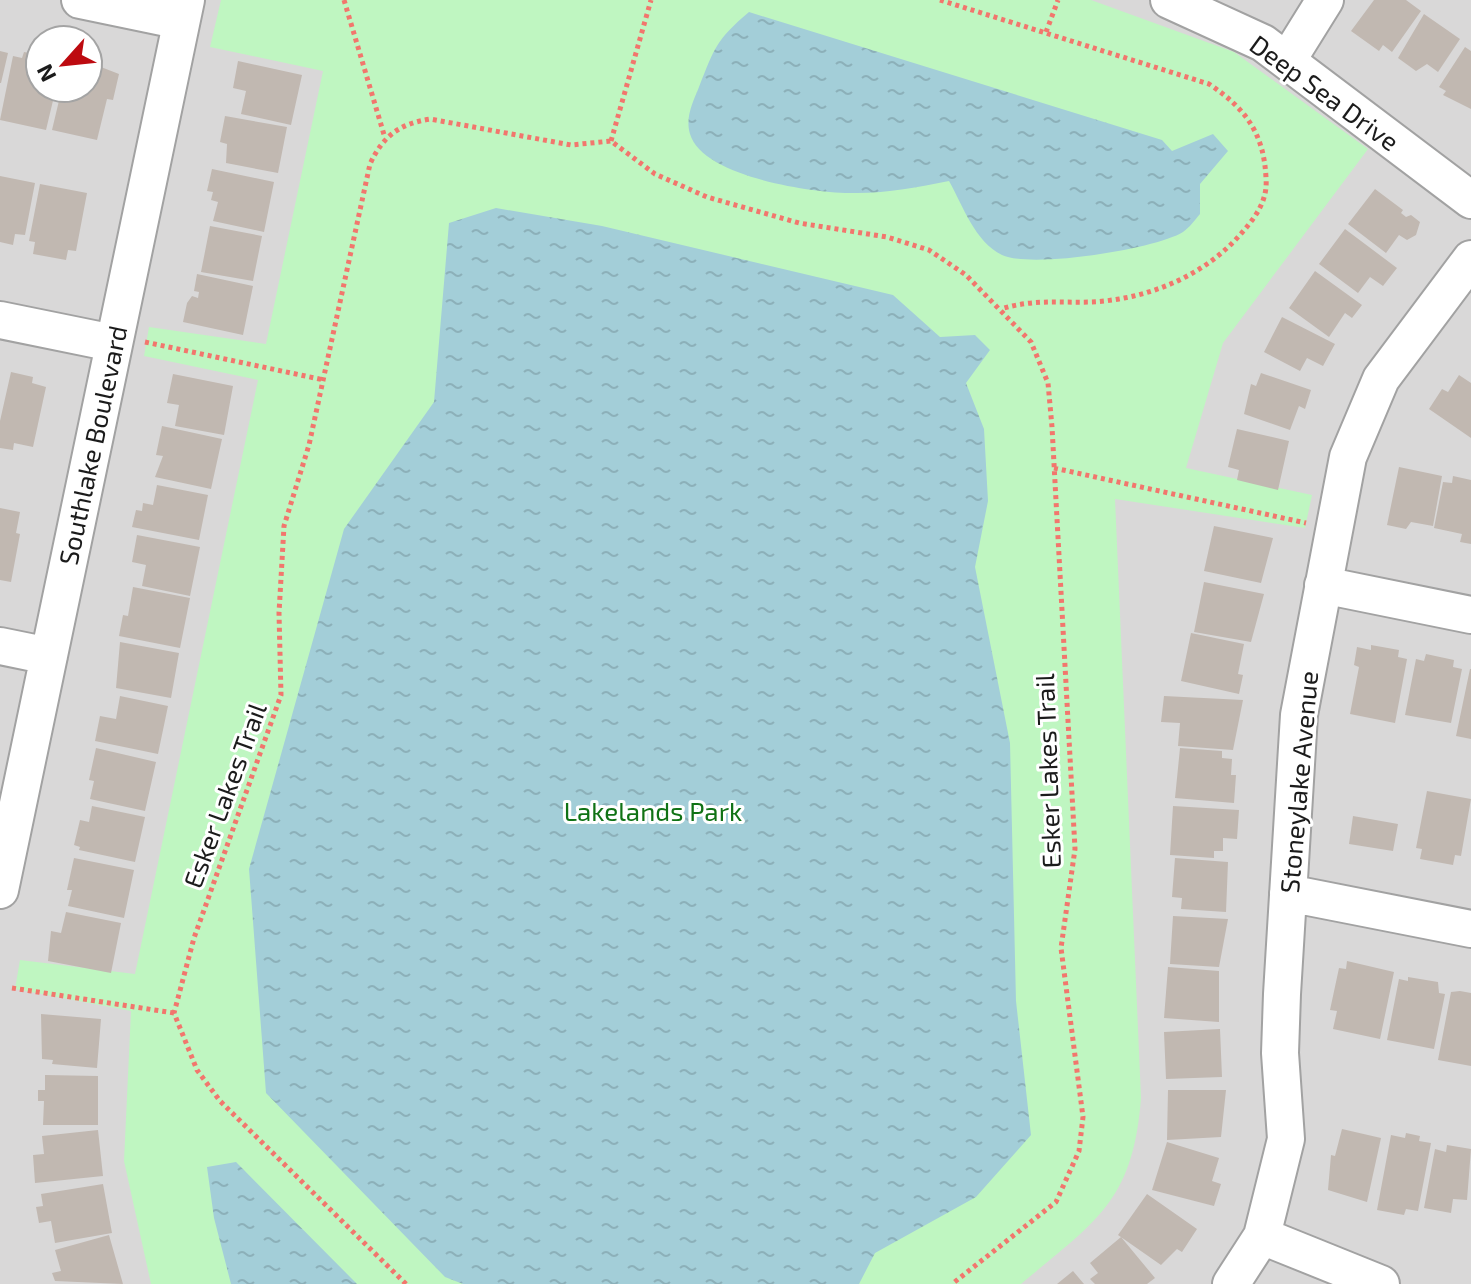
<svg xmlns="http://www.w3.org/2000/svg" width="1471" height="1284" font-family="'Exo 2',sans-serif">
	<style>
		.residential { fill: #d9d8d8; fill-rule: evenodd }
		.park { fill: #bff6c1 }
		.water { fill: url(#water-ripples) }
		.building { fill: #c1b8b1 }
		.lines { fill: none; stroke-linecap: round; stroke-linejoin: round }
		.minor-casing { stroke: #a2a2a2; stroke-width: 40 }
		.path { stroke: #f2766d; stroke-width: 5; stroke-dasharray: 4 4; stroke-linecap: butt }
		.minor { stroke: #fff; stroke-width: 36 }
		.labels { text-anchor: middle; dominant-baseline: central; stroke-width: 6; stroke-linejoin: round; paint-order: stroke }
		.street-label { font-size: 26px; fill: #1b1b1b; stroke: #fff }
		.park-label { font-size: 26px; fill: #107215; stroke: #fff }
	</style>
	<defs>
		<pattern id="water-ripples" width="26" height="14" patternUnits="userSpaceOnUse" patternTransform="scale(2)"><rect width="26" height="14" fill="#a3ced8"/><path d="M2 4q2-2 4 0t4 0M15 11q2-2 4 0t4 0" fill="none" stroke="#8cb0b9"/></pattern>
	</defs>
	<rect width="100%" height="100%" fill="#ece8e1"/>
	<!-- residential -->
	<path class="residential" d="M0,0H1471V1284H0ZM40,40H88V88H40Z"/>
	<!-- park -->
	<path class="park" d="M221,0H1091L1234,52L1368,149L1223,343L1186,468L1312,495L1305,528L1115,499L1141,1098C1133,1202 1096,1221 1021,1284H151L124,1161L131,1011L15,989L20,960L135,974L258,380L144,356L149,327L266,344L323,71L210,47Z"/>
	<!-- water -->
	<path class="water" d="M749,12L1162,140L1172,151L1213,134L1228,151L1200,184V214C1195,220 1189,228 1183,232C1156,249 1031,269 1002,255C975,242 963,206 949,181C918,187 889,193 857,193C818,194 703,178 690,134C685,117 693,102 699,87C715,47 716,40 749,12Z
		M496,208L602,226L893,295L940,337L975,335L990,350L966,383L984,429L988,501L975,567L1010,743L1016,1001L1031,1135L976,1197L875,1253L859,1284H463L445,1277L266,1093L249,869L344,529L434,402L449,223Z
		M236,1162L357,1284H231L214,1218L207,1167Z"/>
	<!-- building -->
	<path class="building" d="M1374,0H1406L1421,11L1392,52L1383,45L1379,51L1351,31Z
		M1424,14L1460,39L1438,72L1427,64L1416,71L1398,58Z
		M1465,47L1471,51V109L1443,95L1446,91L1439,87Z
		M0,51L8,53L1,83H0Z
		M24,52L40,55V88H56L46,130L0,120L13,56L22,58Z
		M238,61L302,75L291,125L241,114L246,91L233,88Z
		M88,62L119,74L113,100L107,99L97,140L52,130L62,88H88Z
		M225,116L287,127L278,173L226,163L227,144L220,142Z
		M212,169L274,182L264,232L213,221L218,202L211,200L213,192L207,191Z
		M0,176L35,183L25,235L15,234L13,245L0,242Z
		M40,184L87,193L76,251L68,250L66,260L33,254L35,242L29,241Z
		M1375,189L1403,210L1401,213L1406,217L1411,215L1420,222L1416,235L1407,240L1399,235L1386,253L1348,224Z
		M210,226L262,236L253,281L201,272Z
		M1345,229L1397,268L1383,286L1370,277L1358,293L1319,264Z
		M1315,271L1362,305L1352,318L1345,313L1329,337L1289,308Z
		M197,274L253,286L243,335L183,322L187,303L192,296L198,298L199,292L194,291Z
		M1282,317L1335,344L1323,366L1307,358L1300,371L1264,352Z
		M11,372L33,377L32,383L46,387L33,447L14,443L13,450L0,448V421Z
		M1261,373L1311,390L1305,409L1299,406L1290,430L1244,414L1251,384L1256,386Z
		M173,374L233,386L224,435L175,426L179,405L167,403Z
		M1459,375L1471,383V438L1429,409L1442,389L1448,392Z
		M162,426L222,439L211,489L155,477L163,456L156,455Z
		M1237,429L1289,441L1278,490L1237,480L1239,470L1228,467Z
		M1399,467L1442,476L1433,526L1411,522L1406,529L1387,525Z
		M1453,476L1471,480V544L1460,542L1462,534L1434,528L1443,482L1452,483Z
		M157,485L208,495L199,540L132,527L136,510L142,511L143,503L153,505Z
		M0,508L20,512L16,533L20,534L11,582L0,580Z
		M1214,526L1273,538L1261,583L1204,571Z
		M137,535L200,547L190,596L142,586L146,565L132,562Z
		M1204,582L1264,594L1251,642L1194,632Z
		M133,587L190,598L180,648L119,636L123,615L128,616Z
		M1191,633L1244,644L1238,674L1243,675L1239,694L1181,681Z
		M120,642L179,653L171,698L116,688Z
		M1371,645L1399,650L1398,657L1407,659L1395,723L1350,714L1359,667L1354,665L1357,647L1371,650Z
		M1426,654L1454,660L1453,667L1462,669L1451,723L1405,715L1416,659L1424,661Z
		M1470,669H1471V739L1456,736Z
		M120,696L168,706L158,754L95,741L100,716L116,719Z
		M1164,696L1243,700L1233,750L1178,746L1180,723L1161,722Z
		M96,748L156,762L145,811L90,799L94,781L89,780Z
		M1180,748L1222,751V758L1232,759L1231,775H1236L1234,803L1175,798Z
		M1427,791L1471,799L1461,856L1455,855L1453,865L1420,859L1422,849L1416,848Z
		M92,806L145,817L135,862L79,850L80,847L74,845L80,820L89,822Z
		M1173,806L1239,810L1237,839L1223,838V851H1214V858L1170,855Z
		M1353,816L1398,824L1393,851L1349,844Z
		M74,858L134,870L124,918L68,906L72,890H67Z
		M1175,858L1228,862L1226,912L1181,909L1182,898L1172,897Z
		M66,912L121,923L111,973L48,961L51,931L61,933Z
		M1173,916L1228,919L1219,967L1170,964Z
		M1347,961L1394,972L1380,1039L1333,1029L1337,1011L1330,1010L1339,968L1346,969Z
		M1168,967L1219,971V1022L1164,1018Z
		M1408,977L1438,982L1439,993L1445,994L1434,1049L1387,1040L1399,979L1408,981Z
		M1460,991L1471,993V1066L1438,1060L1451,992Z
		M41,1014L101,1019L97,1068L52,1064L53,1060L42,1059Z
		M1220,1029L1222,1077L1166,1079L1164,1032Z
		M45,1075L98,1076V1125H43L44,1101H38V1090H45Z
		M1168,1090H1226L1221,1137L1167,1140Z
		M1342,1129L1381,1138L1367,1202L1328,1190L1331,1155L1335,1156Z
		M98,1130L103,1176L35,1183L33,1155L44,1154L42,1136Z
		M1406,1133L1420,1136L1419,1141L1431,1143L1418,1211L1406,1209L1404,1215L1377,1210L1391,1135L1405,1138Z
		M1167,1142L1219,1158L1212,1181L1221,1184L1214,1206L1152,1190Z
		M1447,1145L1471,1149L1467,1200L1453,1199L1451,1213L1424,1208L1435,1149L1446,1152Z
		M103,1184L112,1233L55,1243L51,1221L39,1223L36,1207L43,1206L41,1194Z
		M1147,1194L1197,1229L1182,1252L1177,1249L1161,1265L1118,1235Z
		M109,1235L123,1284L55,1281L52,1273L61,1271L55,1250Z
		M1121,1237L1155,1278L1147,1284H1095L1090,1279L1098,1273L1090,1263Z
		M1073,1271L1084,1284H1057Z"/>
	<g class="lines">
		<!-- minor casing -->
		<g class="minor-casing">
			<path id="minor" d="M80,0L181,21
				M1169,0L1263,43L1471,200
				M1287,61L1325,0
				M0,320L113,343
				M1323,585L1471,615
				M0,646L49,656
				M0,890L186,0
				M1288,893L1471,929
				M1262,1236L1381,1284
				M1231,1284L1262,1236L1286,1139L1280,1053L1282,994L1299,715L1348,457L1381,379L1471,259"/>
		</g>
		<!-- path -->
		<path class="path" d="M344,0L385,138
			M940,0L1209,84C1245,108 1264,133 1266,178C1268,202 1254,219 1239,236C1202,277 1147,299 1092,302C1061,303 1032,299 1001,309
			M1046,32L1058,0
			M611,141L651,0
			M145,342L324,380
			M1054,468L1306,523
			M12,988L174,1013
			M406,1284L220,1101L197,1070L174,1013L194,938L281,695L279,613L284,526L309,445L370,164C383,136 399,124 430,119L571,145L611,141L655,174L707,197L799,223L887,237L929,250L966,275L1031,342L1048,383L1052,427L1075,849L1061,948L1083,1117L1079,1151L1056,1202L952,1284"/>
		<!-- minor -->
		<use href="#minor" class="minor"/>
	</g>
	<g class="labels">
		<!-- street labels -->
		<g class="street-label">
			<text transform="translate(1325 92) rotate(36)">Deep Sea Drive</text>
			<text transform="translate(92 445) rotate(-78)">Southlake Boulevard</text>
			<text transform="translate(1047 771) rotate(-92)">Esker Lakes Trail</text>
			<text transform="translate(1298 782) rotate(-85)">Stoneylake Avenue</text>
			<text transform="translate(224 795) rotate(-70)">Esker Lakes Trail</text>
		</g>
		<!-- park labels -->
		<g class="park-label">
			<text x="653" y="810">Lakelands Park</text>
		</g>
	</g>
	<!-- north arrow -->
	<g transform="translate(64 64) rotate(243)"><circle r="38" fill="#ffffff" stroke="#a4a4a4" stroke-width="2"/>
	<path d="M0-6L14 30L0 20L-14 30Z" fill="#bd0a10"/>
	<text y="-12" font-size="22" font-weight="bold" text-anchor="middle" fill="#1b1b1b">N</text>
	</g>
</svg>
